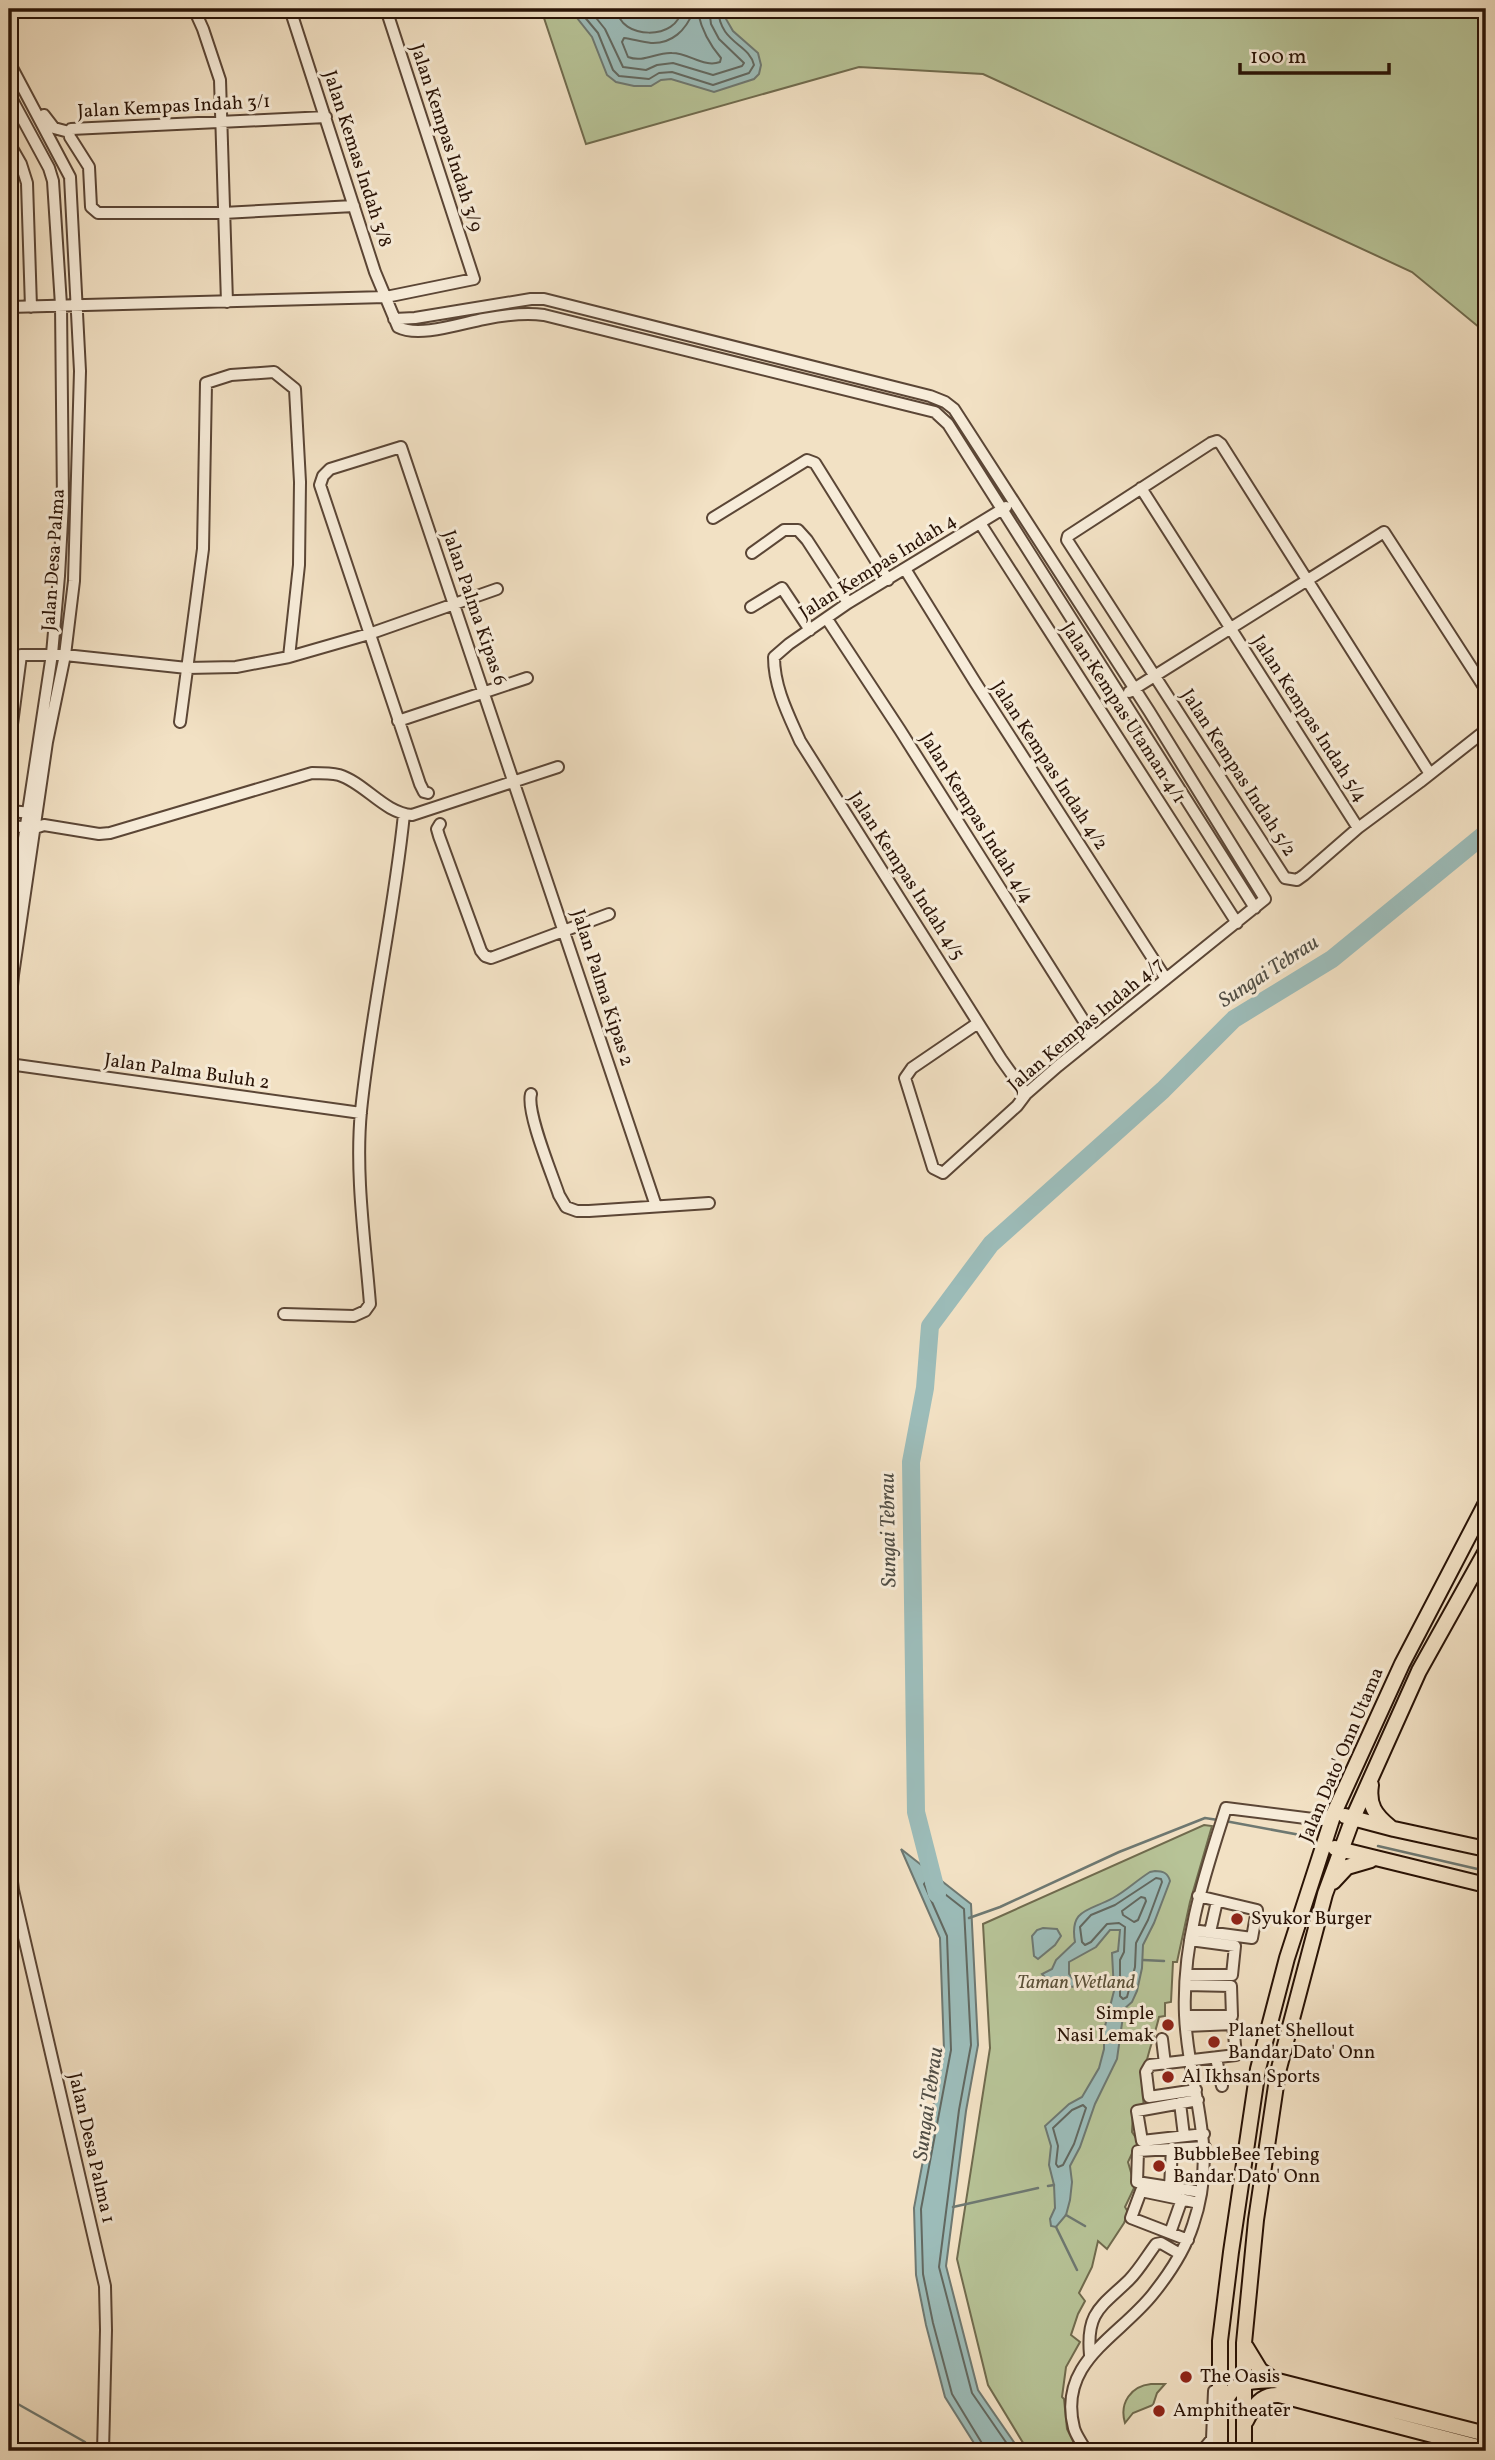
<svg xmlns="http://www.w3.org/2000/svg" width="1495" height="2460" font-family="Vollkorn,serif">
	<style>
		.green { fill: #b7c397; stroke: #706b4e; stroke-width: 2 }
		.water { fill: #9cbcb9; stroke: #6e7871; stroke-width: 2 }
		.lines { fill: none; stroke-linecap: round; stroke-linejoin: round }
		.shore { stroke: #626860; stroke-width: 2 }
		.stream { stroke: #6e7871; stroke-width: 2.5 }
		.river { stroke: #9cbcb9; stroke-width: 18 }
		.minor-casing { stroke: #5b4636; stroke-width: 14 }
		.major-casing { stroke: #291306; stroke-width: 18 }
		.minor { stroke: #f7ecd9; stroke-width: 10 }
		.major { stroke: #f2e1c4; stroke-width: 14 }
		.poi-dot { fill: #8f2418; stroke: #f7ecd9; stroke-width: 2.5 }
		.labels { text-anchor: middle; dominant-baseline: central; stroke-width: 6; stroke-linejoin: round; paint-order: stroke }
		.street-label { font-size: 19px; fill: #291306; stroke: #f7ecd9 }
		.poi-label { font-size: 19px; fill: #291306; stroke: #f7ecd9; text-anchor: start }
		.park-label { font-size: 19px; font-style: italic; fill: #5b5139; stroke: #f7ecd9 }
		.water-label { font-size: 21px; font-style: italic; fill: #514e45; stroke: #f7ecd9 }
	</style>
	<rect width="100%" height="100%" fill="#f2e1c4"/>
	<filter id="stains"><feTurbulence type="fractalNoise" baseFrequency=".00286" numOctaves="4"/><feColorMatrix values="0 0 0 0 .2 0 0 0 0 .09 0 0 0 0 .02 0 0 0 .5 -.17"/></filter>
	<radialGradient id="worn" r=".72"><stop offset=".6" stop-color="#630" stop-opacity="0"/><stop offset="1" stop-color="#630" stop-opacity=".3"/></radialGradient>
	<!-- green -->
	<path class="green" d="M541,9H1486V333L1412,272L983,74L859,67L586,144Z
		M1204,1825L1212,1826L1190,1902L1177,1962H1173L1171,2002L1165,2003V2016L1159,2017C1152,2047 1138,2074 1144,2106L1133,2109L1132,2132L1140,2144L1135,2147L1128,2162L1135,2186L1125,2207L1128,2212L1124,2223L1107,2249L1098,2241L1092,2267L1079,2293L1085,2301L1078,2314L1071,2335L1080,2342L1066,2367L1062,2397L1064,2399L1067,2429L1078,2451H1028L988,2385L957,2259L990,2048L983,1924Z
		M1151,2384H1165L1157,2393L1153,2405L1133,2413L1125,2423C1119,2403 1131,2386 1151,2384Z"/>
	<!-- water -->
	<path class="water" d="M570,9H625L654,17L671,9H724L726,19L733,31L758,53L761,65L759,74L754,79L714,92L671,79L661,80L651,86H634L616,82L607,75L592,37Z
		M901,1849L971,1904L978,2045L966,2111L946,2266L978,2390L1020,2451H979L945,2397L926,2325L916,2275L914,2208L944,2050L940,1938Z
		M1155,1871C1163,1871 1168,1873 1170,1881L1154,1923L1143,1945L1142,1968L1137,1991L1132,2002L1124,2009L1117,2059L1095,2104L1080,2147L1070,2166L1072,2182L1070,2200L1066,2215L1056,2227L1051,2226L1050,2219L1055,2208L1054,2185L1049,2165L1051,2146L1045,2126L1069,2104L1082,2097L1099,2068L1104,2049V2030L1114,1991L1112,1953L1118,1951L1120,1930H1110L1096,1947L1069,1962V1974L1076,1983L1073,1987L1049,1982L1042,1974L1052,1969L1056,1960L1075,1942C1069,1908 1090,1911 1113,1898C1126,1891 1137,1880 1150,1872Z
		M1043,1928L1057,1929L1061,1936L1055,1945L1038,1959L1034,1956L1032,1936L1037,1930Z"/>
	<g class="lines">
		<!-- shore -->
		<path class="shore" d="M578,9L598,33L613,70L619,76L649,79L659,73L672,72L713,85L749,73L754,65C749,43 720,44 718,9
			M589,9L605,29L623,67L646,70L657,65L673,63L713,75L742,66L744,63L719,39L711,24L709,9
			M617,9C619,40 679,41 681,9
			M693,12L698,13C702,31 709,44 721,58L720,62C704,68 689,53 672,53C656,52 644,63 628,57L622,42L624,38C632,39 642,42 651,43C672,44 686,30 693,12Z
			M1156,1878L1161,1879L1162,1882L1148,1920L1136,1943L1135,1967L1127,1997L1123,1999L1120,1996V1960L1124,1952L1125,1927L1119,1923L1107,1924L1091,1942L1085,1945L1082,1942L1080,1927L1091,1915L1115,1905Z
			M1141,1897L1145,1898L1146,1901L1138,1920L1134,1922L1123,1915L1122,1911Z
			M1083,2105L1086,2108L1074,2144L1063,2165L1058,2167L1056,2164L1058,2146L1053,2128L1072,2110Z
			M984,2451L983,2445L952,2394L933,2323L923,2274L921,2209L951,2050L947,1936L924,1884L927,1880L964,1909L971,2045L959,2110L939,2267L972,2393L1012,2451"/>
		<!-- stream -->
		<path class="stream" d="M1225,1821L1311,1837
			M1378,1846L1486,1871
			M969,1918L1000,1907L1119,1852L1205,1818L1218,1820
			M1143,1960L1164,1961
			M1048,2186L1054,2185
			M953,2207L1038,2188
			M1066,2215L1085,2226
			M1056,2227L1077,2270
			M9,2399L85,2442"/>
		<!-- river -->
		<path class="river" d="M937,1894L916,1812L911,1462L925,1388L930,1326L991,1244L1163,1090L1234,1019L1332,959L1486,833"/>
		<!-- minor casing -->
		<g class="minor-casing">
			<path id="minor" d="M194,9L203,29L220,80L227,302
				M290,9L375,272L398,327C419,338 462,323 484,319C504,315 524,312 544,315L935,412L948,424L1255,908
				M9,62L70,177L80,371L74,581L65,655L47,742L13,975L9,1018
				M9,94L49,168L53,181L61,305L63,503L59,576L52,654L9,937
				M44,115L54,128L69,132
				M326,117L71,129L69,132L70,137L89,167L91,207L98,213H223L354,206
				M9,143L21,164L27,183L31,307
				M9,307L386,297L474,279L386,9
				M394,319L415,318L531,299H544L930,396L945,402L954,409L1149,711L1265,899L1058,1066L1026,1094L1017,1106L943,1173L933,1168L905,1078L912,1068L978,1023
				M1141,488L1358,828
				M1006,507L848,603L789,644L774,657C774,687 788,714 800,741L1001,1059L1026,1094
				M713,518L807,460L815,463L888,580
				M980,523L1237,923
				M752,553L784,530H798L807,540L848,603
				M905,569L975,682L1166,979
				M751,607L782,588L810,630
				M827,619L900,730L1094,1037
				M1129,692L1384,532L1486,690
				M398,721L527,678
				M180,722L203,549L206,383L231,375L274,372L295,389L300,482L299,565L289,657
				M9,747L21,655H65L187,668L236,667L289,657L369,634L497,589
				M1430,774L1221,444L1217,441L1211,443L1068,536L1067,540L1285,878L1297,880L1304,875L1358,828L1420,782L1486,730
				M428,793L424,792L420,784L320,485L323,476L330,469L401,447L656,1206
				M9,811L33,813
				M440,824L437,829L439,836L481,951L485,956L491,958L609,914
				M9,826L35,828L44,825L99,834L110,833L312,773C320,773 331,773 339,775C365,783 384,813 412,815L558,767
				M9,1064L361,1113
				M531,1094C526,1112 552,1174 559,1195L566,1207L577,1211H589L709,1203
				M284,1314L354,1316L365,1311L370,1304C365,1241 355,1174 361,1111C371,1012 394,914 404,814
				M9,1857L13,1890L105,2286L106,2330L103,2451
				M1192,1930L1252,1938L1257,1910L1198,1896
				M1210,1932L1217,1901
				M1187,1975H1232L1235,1946L1190,1940
				M1185,2016H1232L1231,1986L1186,1985
				M1186,2026L1233,2024L1236,2055L1150,2065L1146,2072L1149,2097L1196,2090
				M1162,2039L1165,2064
				M1216,2058L1222,2086
				M1198,2100L1137,2111L1142,2141L1204,2134
				M1180,2103L1184,2136
				M1170,2187L1172,2148
				M1201,2192L1137,2182L1138,2151L1205,2147
				M1170,2233L1182,2199
				M1188,2240L1131,2218L1141,2191L1199,2203
				M1090,2355C1086,2312 1101,2307 1129,2280C1139,2270 1147,2256 1156,2244L1161,2243L1180,2254
				M1086,2451C1083,2444 1076,2436 1074,2428C1057,2362 1119,2337 1153,2294C1169,2274 1185,2250 1193,2225C1220,2147 1188,2091 1185,2015C1182,1941 1204,1877 1226,1808L1321,1820L1334,1813
				M1202,2451L1212,2439L1214,2391"/>
		</g>
		<!-- major casing -->
		<g class="major-casing">
			<path id="major" d="M1371,1785C1368,1805 1375,1815 1390,1827
				M1345,1816L1394,1829L1486,1849
				M1335,1848L1486,1885
				M1333,1882L1347,1867L1371,1860
				M1246,2347L1260,2370L1274,2380
				M1222,2409C1232,2380 1247,2381 1274,2380L1486,2434
				M1246,2421C1253,2407 1261,2394 1279,2395L1486,2449
				M1220,2451V2341L1231,2252L1258,2069L1287,1958L1334,1813L1402,1664L1486,1503
				M1244,2451V2343L1256,2220L1278,2072L1325,1894L1353,1818L1419,1671L1486,1551"/>
		</g>
		<!-- minor -->
		<use href="#minor" class="minor"/>
		<!-- major -->
		<use href="#major" class="major"/>
	</g>
	<!-- markers -->
	<g class="poi-dot">
		<circle cx="1237" cy="1919" r="7"/>
		<circle cx="1168" cy="2025" r="7"/>
		<circle cx="1214" cy="2042" r="7"/>
		<circle cx="1168" cy="2077" r="7"/>
		<circle cx="1159" cy="2166" r="7"/>
		<circle cx="1186" cy="2377" r="7"/>
		<circle cx="1159" cy="2411" r="7"/>
	</g>
	<g class="labels">
		<!-- street labels -->
		<g class="street-label">
			<text transform="translate(174 107) rotate(-3)">Jalan Kempas Indah 3/1</text>
			<text transform="translate(446 138) rotate(72)">Jalan Kempas Indah 3/9</text>
			<text transform="translate(357 159) rotate(72)">Jalan Kemas Indah 3/8</text>
			<text transform="translate(54 560) rotate(-86)">Jalan Desa Palma</text>
			<text transform="translate(878 567) rotate(-32)">Jalan Kempas Indah 4</text>
			<text transform="translate(474 608) rotate(71)">Jalan Palma Kipas 6</text>
			<text transform="translate(1123 713) rotate(57)">Jalan Kempas Utaman 4/1</text>
			<text transform="translate(1309 719) rotate(57)">Jalan Kempas Indah 5/4</text>
			<text transform="translate(1049 766) rotate(57)">Jalan Kempas Indah 4/2</text>
			<text transform="translate(1238 773) rotate(57)">Jalan Kempas Indah 5/2</text>
			<text transform="translate(976 818) rotate(58)">Jalan Kempas Indah 4/4</text>
			<text transform="translate(906 876) rotate(57)">Jalan Kempas Indah 4/5</text>
			<text transform="translate(602 988) rotate(72)">Jalan Palma Kipas 2</text>
			<text transform="translate(1086 1025) rotate(-40)">Jalan Kempas Indah 4/7</text>
			<text transform="translate(187 1072) rotate(8)">Jalan Palma Buluh 2</text>
			<text transform="translate(1342 1755) rotate(-67)">Jalan Dato' Onn Utama</text>
			<text transform="translate(91 2148) rotate(77)">Jalan Desa Palma 1</text>
		</g>
		<!-- poi labels -->
		<g class="poi-label">
			<text x="1251" y="1919">Syukor Burger</text>
			<text x="1154" y="2014" text-anchor="end">Simple<tspan x="1154" dy="22">Nasi Lemak</tspan></text>
			<text x="1228" y="2031">Planet Shellout<tspan x="1228" dy="22">Bandar Dato' Onn</tspan></text>
			<text x="1182" y="2077">Al Ikhsan Sports</text>
			<text x="1173" y="2155">BubbleBee Tebing<tspan x="1173" dy="22">Bandar Dato' Onn</tspan></text>
			<text x="1200" y="2377">The Oasis</text>
			<text x="1173" y="2411">Amphitheater</text>
		</g>
		<!-- park labels -->
		<g class="park-label">
			<text x="1076" y="1983">Taman Wetland</text>
		</g>
		<!-- water labels -->
		<g class="water-label">
			<text transform="translate(1269 972) rotate(-33)">Sungai Tebrau</text>
			<text transform="translate(889 1530) rotate(-91)">Sungai Tebrau</text>
			<text transform="translate(929 2104) rotate(-82)">Sungai Tebrau</text>
		</g>
	</g>
	<!-- margin -->
	<rect width="1495" height="2460" fill="none" stroke="#f2e1c4" stroke-width="35"/>
	<rect x="10" y="10" width="1474" height="2439" fill="none" stroke="#291306" stroke-width="3.5"/>
	<rect x="18" y="18" width="1460" height="2425" fill="none" stroke="#291306" stroke-width="2"/>
	<!-- scale -->
	<path d="M1240 63v10h149v-10" fill="none" stroke="#291306" stroke-width="3.5"/>
	<text x="1250" y="63" font-size="21" fill="#291306" stroke="#f7ecd9" stroke-width="5" paint-order="stroke">100 m</text>
	<rect width="100%" height="100%" filter="url(#stains)"/>
	<rect width="100%" height="100%" fill="url(#worn)"/>
</svg>
